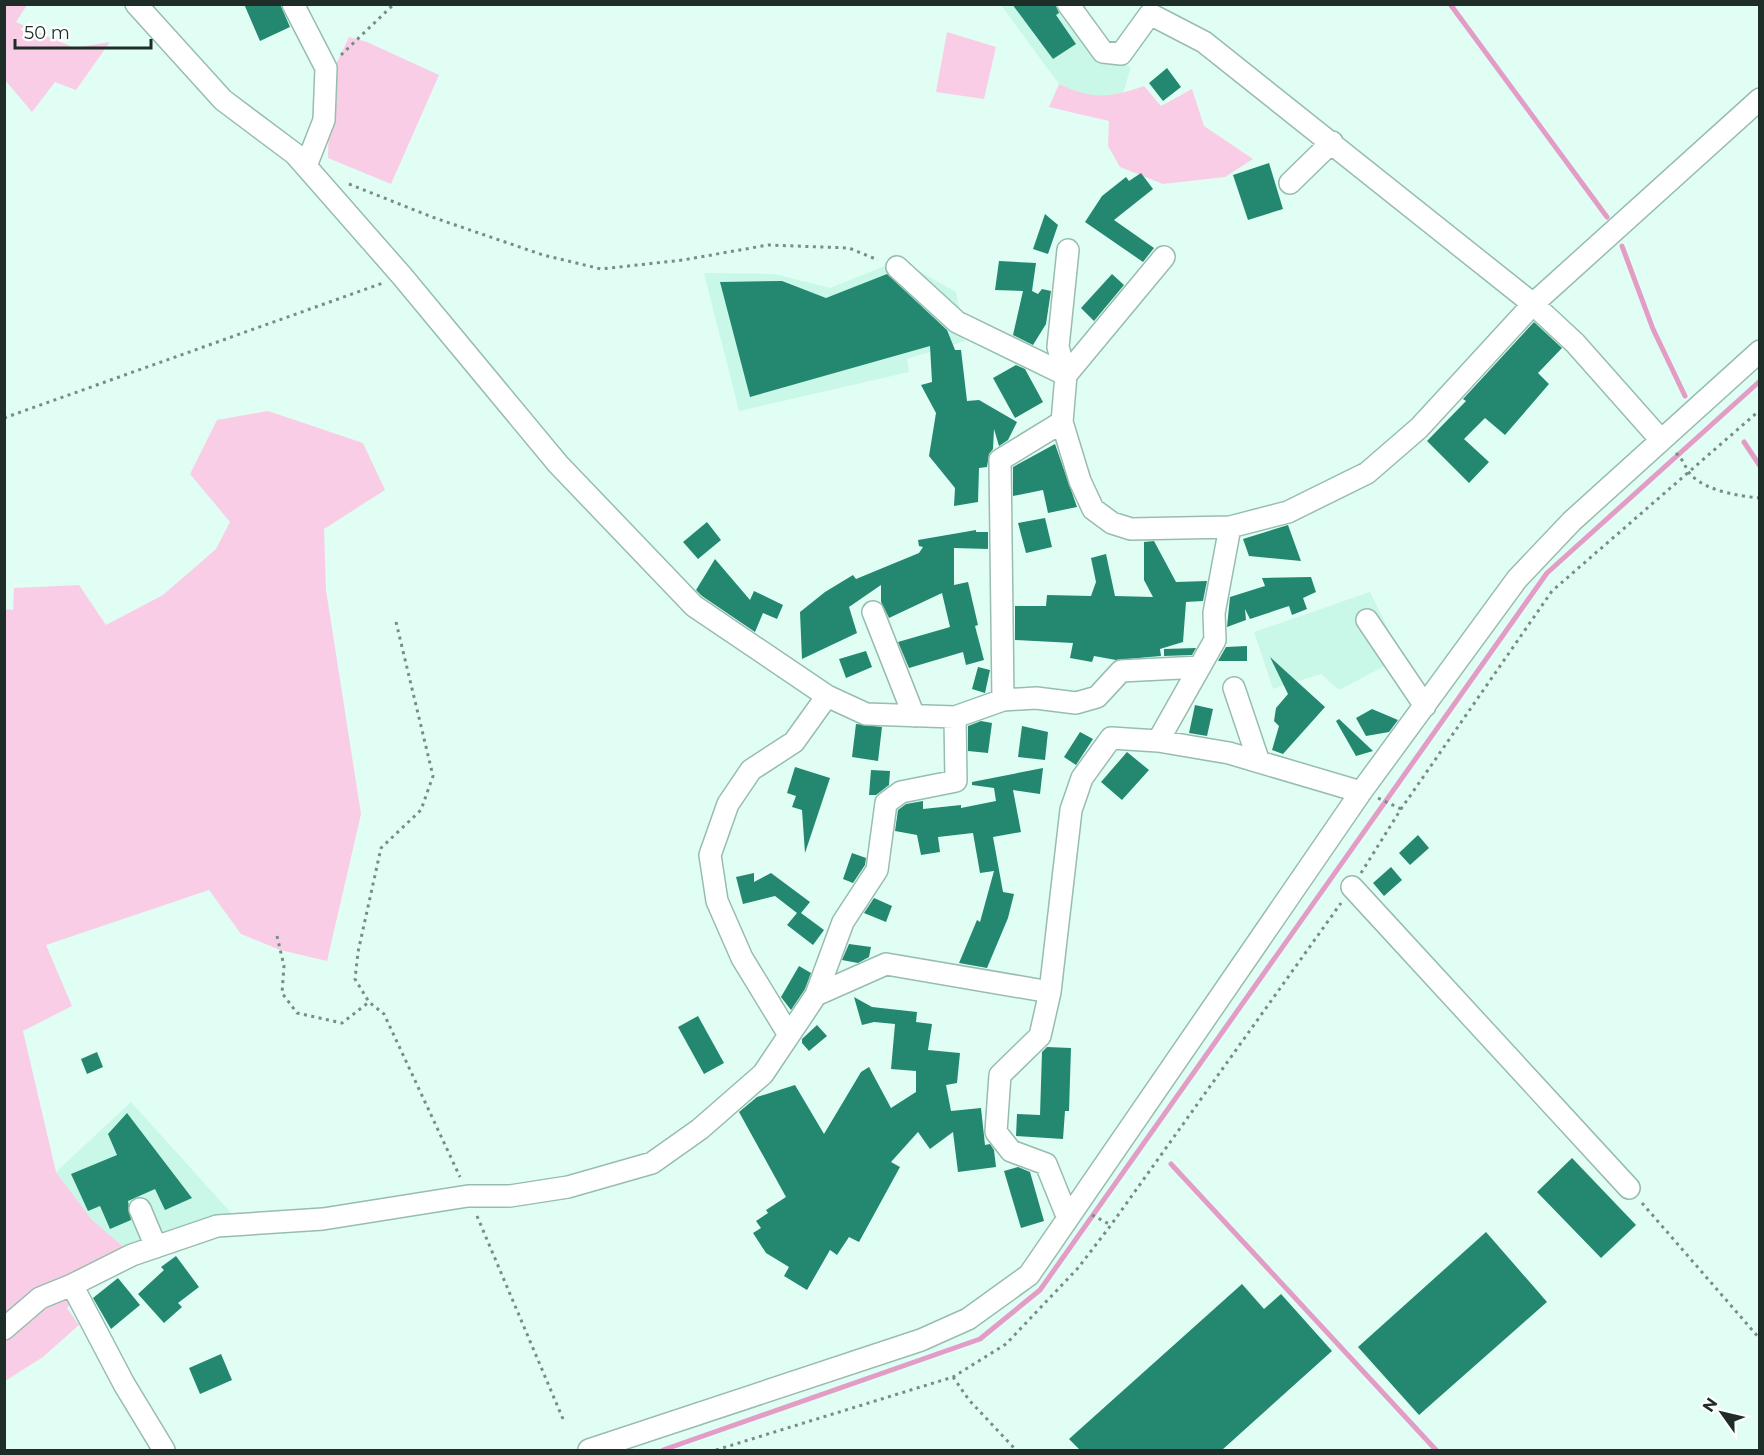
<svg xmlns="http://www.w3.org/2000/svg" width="1764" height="1455" font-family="Montserrat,sans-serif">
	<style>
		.built { fill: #c9f7e8 }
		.green { fill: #facde6 }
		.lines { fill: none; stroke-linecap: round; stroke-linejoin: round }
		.stream { stroke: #e29cc5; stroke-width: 5 }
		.building { fill: #23886f }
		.minor-casing { stroke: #98bcb0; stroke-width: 24 }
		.path { stroke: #788d85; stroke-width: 3; stroke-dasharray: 3 4.5; stroke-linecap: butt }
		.minor { stroke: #fff; stroke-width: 21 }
	</style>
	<rect width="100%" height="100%" fill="#e1fef4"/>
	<!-- built -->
	<path class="built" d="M1001,5H1060L1097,54L1131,67L1123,93L1105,97L1081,94L1059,84Z
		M900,260L956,292L965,341L907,359L909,372L739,411L704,273L774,274L830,288Z
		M1370,592L1402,657L1339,690L1321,674L1273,689L1254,632Z
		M131,1102L233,1215L126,1249L92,1220L56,1172Z"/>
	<!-- green -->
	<path class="green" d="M4,5H27L16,22L74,48L110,42L76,90L55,82L32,112L5,80Z
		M947,32L996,47L984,99L936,92Z
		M349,37L367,42L439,75L391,184L328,158L330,77Z
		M1059,84C1093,100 1109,98 1144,86L1161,106L1192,89L1204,126L1253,159L1225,177L1163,184L1120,167L1108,146L1109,121L1049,107Z
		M268,411L363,443L385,490L324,529L326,590L361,814L327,961L280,950L241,934L209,890L46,945L72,1006L23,1031L56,1172L92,1220L126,1249L67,1308L79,1325L43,1357L5,1381V609L13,610L14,588L79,585L106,625L163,595L216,549L230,522L190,474L217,420Z"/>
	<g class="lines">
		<!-- stream -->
		<path class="stream" d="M1450,4L1607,217
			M1622,246L1653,329L1685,396
			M1744,442L1760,466
			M1171,1164L1436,1450
			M663,1450L980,1339L1040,1290L1547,573L1760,381"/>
	</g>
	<!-- building -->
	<path class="building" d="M244,4H280L290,27L260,41Z
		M1012,4H1055L1059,13L1056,15L1076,44L1053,59Z
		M1167,68L1181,87L1163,101L1149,83Z
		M1269,163L1283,209L1248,220L1233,175Z
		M1141,173L1153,189L1114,220L1154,248L1143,262L1085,222L1102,196L1126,177L1129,181Z
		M1045,214L1058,225L1048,254L1033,249Z
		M999,261L1036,263L1032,291L1038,294L1042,289L1051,291L1046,324L1033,345L1013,335L1023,291L995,290Z
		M887,274L947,330L955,350H961L967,401L979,400L1017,422L1008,440L999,446L994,429L993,449L989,454L987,467L979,468L978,502L954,506L955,488L929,456L936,413L921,385L932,382L930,346L750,397L720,282L782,281L826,298Z
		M1112,274L1124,285L1094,321L1081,308Z
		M1534,322L1562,348L1538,373L1549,384L1505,435L1485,418L1464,439L1489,462L1469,483L1427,441L1466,401L1463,399Z
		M1016,365L1025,369L1043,402L1015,418L993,378Z
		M1055,444L1077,507L1048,513L1043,490L1013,496V467Z
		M1045,518L1052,547L1026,553L1018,523Z
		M707,522L721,540L698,559L683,542Z
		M1288,525L1301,561L1249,556L1243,539Z
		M976,530V532H988V549L954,548V585L968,582L978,625L975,626L984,660L966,665L963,652L909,668L898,642L950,627L942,593L889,618L881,602V585L849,607L857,633L802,659L800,612L825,592L853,575L856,579L919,553L923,547L919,546L918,540Z
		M1154,541L1176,582L1207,581L1203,601L1186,602L1183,642L1160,649L1161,656L1116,660L1094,656L1092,662L1070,658L1073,643L1015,640V606H1046L1047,595L1091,596L1096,582L1091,558L1106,554L1115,596L1153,597L1144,580V542Z
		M715,559L750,600L754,591L783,605L777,619L763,613L755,632L702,596L696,590Z
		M1311,577L1316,592L1303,598L1307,609L1292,615L1289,606L1250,619L1245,609L1246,620L1227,627L1230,597L1265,586L1262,578Z
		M1247,646V661H1218L1226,647Z
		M1196,648L1192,655L1164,656V649Z
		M866,651L872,667L846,678L839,659Z
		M1270,657L1325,707L1283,754L1272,750L1279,726L1274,721L1276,708L1288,694Z
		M978,667L990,670L985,693L972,689Z
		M1195,705L1213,709L1207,736L1189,733Z
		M1372,709L1398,720L1389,732L1366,736L1356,718Z
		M1339,719L1373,751L1356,756L1336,721Z
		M981,721L992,723L988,753L968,751V726Z
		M856,724L882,727L878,761L852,757Z
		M1022,726L1048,732L1045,760L1018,757Z
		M1080,732L1093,739L1076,765L1064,757Z
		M1127,752L1149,770L1122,800L1101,782Z
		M795,767L830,778L805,853L802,810L792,807L796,796L787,793Z
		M1043,768L1040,794L1013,790L1021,832L993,837L1003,892L1014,894L1008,918L987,968L959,963L977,920L980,922L994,871L980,873L973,833L938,837L940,852L921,855L917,835L895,831L898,810L906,804L923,801V809L961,805V808L996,801L994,788L972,785V782Z
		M871,770L890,771L889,785L876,795H869Z
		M1418,835L1429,848L1410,865L1399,853Z
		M852,853L866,858L865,865L853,883L843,879Z
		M1391,867L1402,880L1384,896L1373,883Z
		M754,873V882L771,873L810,902L801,913L824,930L813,945L787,925L797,913L775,896L743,904L736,877Z
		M874,898L892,906L886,922L864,913Z
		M849,944L871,947L869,957L858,963L842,960Z
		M799,966L811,973L805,989L791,1010L781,997Z
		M854,997L872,1007L917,1012L916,1022L932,1024L928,1050L960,1053L957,1083L946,1085L951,1111L981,1108L985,1145L990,1144L994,1150L996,1167L958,1172L953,1132L930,1149L918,1132L891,1162L900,1167L859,1242L849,1237L837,1255L830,1250L807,1290L784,1276L789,1267L766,1253L753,1233L761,1228L756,1221L768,1213L766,1210L786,1197L739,1112L757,1097L795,1085L824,1134L861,1072L869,1067L891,1108L916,1092V1071L891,1069L895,1024L874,1022L862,1025Z
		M698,1016L724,1063L704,1074L678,1027Z
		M817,1025L827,1036L809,1051L802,1043V1039Z
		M1047,1047L1071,1048L1069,1111H1065L1063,1139L1016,1136L1017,1114L1040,1115L1042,1052Z
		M97,1052L103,1067L87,1074L81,1059Z
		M127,1113L192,1198L165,1210L155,1189L128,1201L131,1220L110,1229L100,1206L88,1211L71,1174L117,1155L108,1134Z
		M1572,1158L1636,1225L1601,1258L1537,1192Z
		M1018,1167L1030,1172L1044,1221L1021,1228L1004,1171Z
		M1486,1232L1547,1302L1419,1415L1358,1347Z
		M176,1256L199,1287L178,1303L182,1307L164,1323L138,1294L164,1270L161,1267Z
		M118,1278L140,1305L111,1329L93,1298Z
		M1242,1284L1264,1309L1281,1294L1332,1351L1222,1450H1080L1069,1439Z
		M221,1354L232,1380L200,1394L189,1368Z"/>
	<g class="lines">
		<!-- minor casing -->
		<g class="minor-casing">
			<path id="minor" d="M136,4L223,100L295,154L402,276L558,464L694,606L827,696L866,714L955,717
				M293,4L326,68L324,120L306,166
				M1068,4L1103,52L1121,54L1150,14L1204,42L1533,304L1575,343L1661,440
				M1290,183L1332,142
				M1068,250L1058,347L1066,375L1062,422L1080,481L1093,509L1112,523L1131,529L1230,527
				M897,267L957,322L1066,375L1164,257
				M873,612L914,716
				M1367,620L1425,706
				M1234,688L1259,762
				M1003,700L1036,698L1076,703L1097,697L1121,671L1200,667
				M1158,741L1215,640L1214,613L1230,527L1288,512L1367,473L1419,428L1533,304L1760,99
				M1352,887L1629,1188
				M816,995L843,922L877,870L886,803L901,792L956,781L955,717L1003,700L1000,460L1062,422
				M789,1035L742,958L717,901L710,855L728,804L751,770L794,742L827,696
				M140,1209L156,1247
				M1067,1216L1046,1164L1011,1151L996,1132L1000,1075L1040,1036L1050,992L1071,810L1082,778L1111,738L1158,741L1229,753L1361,792
				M4,1329L40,1298L72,1285
				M164,1450L124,1384L72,1285L132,1255L217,1226L323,1219L468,1196H510L568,1187L652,1163L700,1129L763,1074L816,995L886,964L1050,992
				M589,1450L921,1340L968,1319L1029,1275L1361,792L1517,579L1572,521L1760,351"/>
		</g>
		<!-- path -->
		<path class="path" d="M341,55L394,4
			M349,184L432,217L543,255L601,269L683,260L768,245L849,248L878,260
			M4,418L383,283
			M1676,453C1685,461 1686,471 1692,476C1708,491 1738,496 1760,498
			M396,622L433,776L421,810L381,848L358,952L355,979L369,1002L384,1014L460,1177
			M1378,798L1401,809
			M1361,873L1401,809L1552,591L1760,410
			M277,936L284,966L282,993L297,1013L342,1023L369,1002
			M1642,1203L1760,1339
			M1092,1215L1111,1225
			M477,1216L563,1419
			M953,1377L969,1400L1016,1450
			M716,1450L953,1377L1006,1344L1078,1268L1111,1225L1341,903"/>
		<!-- minor -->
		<use href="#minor" class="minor"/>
	</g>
	<!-- border -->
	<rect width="1764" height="1455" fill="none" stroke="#1f2d28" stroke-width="12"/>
	<!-- north arrow -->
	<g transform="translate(1722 1413) rotate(304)" stroke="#ffffff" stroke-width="4.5" paint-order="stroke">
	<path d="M0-4.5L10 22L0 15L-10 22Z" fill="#1f2d28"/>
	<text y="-9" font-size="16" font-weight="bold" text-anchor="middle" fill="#1f2d28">N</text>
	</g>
	<!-- scale -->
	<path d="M15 39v9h136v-9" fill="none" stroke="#1f2d28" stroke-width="3"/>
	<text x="24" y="39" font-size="18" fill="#1f2d28" stroke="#ffffff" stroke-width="4.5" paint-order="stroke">50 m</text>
</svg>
